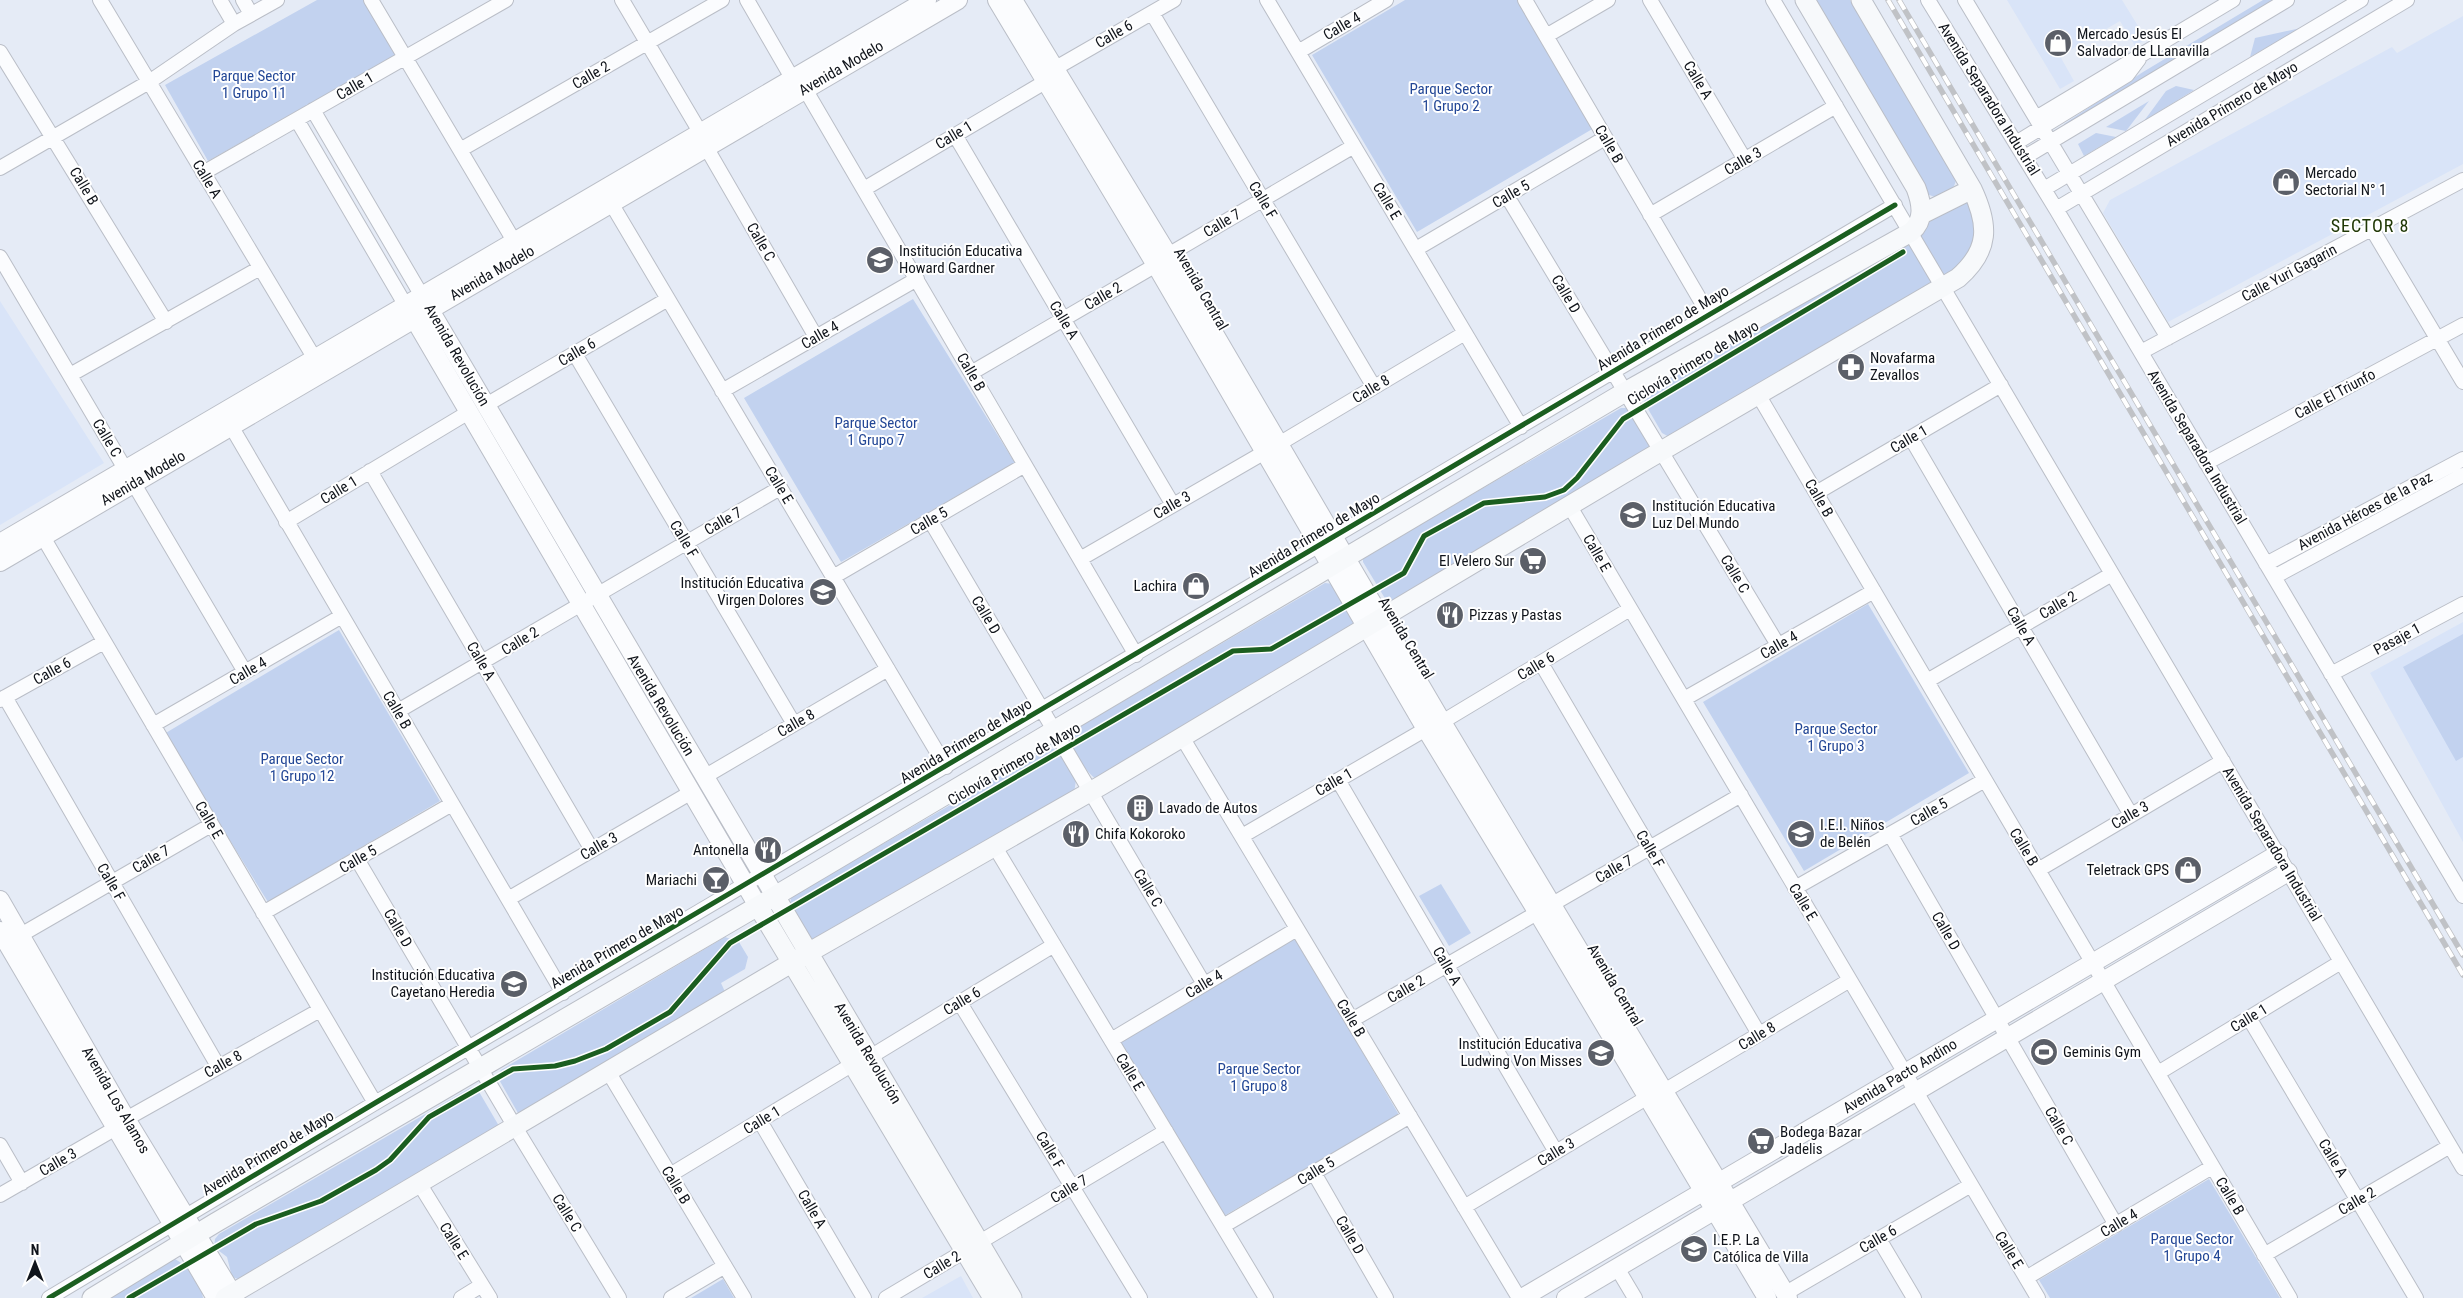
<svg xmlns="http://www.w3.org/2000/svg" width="2463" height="1298" font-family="'Roboto Condensed',sans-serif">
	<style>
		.built { fill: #d9e4f8 }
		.green { fill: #c2d2ef }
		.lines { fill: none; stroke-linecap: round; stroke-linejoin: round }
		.minor-casing { stroke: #babec7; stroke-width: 16 }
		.tertiary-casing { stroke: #babec7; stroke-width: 20 }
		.secondary-casing { stroke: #babec7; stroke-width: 21 }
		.minor { stroke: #fbfcfe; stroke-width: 14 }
		.tertiary { stroke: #fbfcfe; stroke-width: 18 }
		.secondary { stroke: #f7f9fb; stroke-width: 19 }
		.rail-casing { stroke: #c0c2c6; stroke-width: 5.5 }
		.rail { stroke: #fff; stroke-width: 4; stroke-dasharray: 11; stroke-linecap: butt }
		.cycleway-casing { stroke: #fff; stroke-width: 8 }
		.cycleway { stroke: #1b5e20; stroke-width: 5 }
		.labels { text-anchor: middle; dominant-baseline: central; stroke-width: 4; stroke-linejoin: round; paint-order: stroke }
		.street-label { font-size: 15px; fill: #10141b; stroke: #fff }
		.poi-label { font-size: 15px; fill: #10141b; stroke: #fff; text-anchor: start }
		.park-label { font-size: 15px; fill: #234796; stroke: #fff }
		.quarter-label { font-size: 18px; letter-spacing: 1px; fill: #203806; stroke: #fff }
	</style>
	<rect width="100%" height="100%" fill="#e5ebf6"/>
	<!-- built -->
	<path class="built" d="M2007,0H2122L2146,39L2135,46L2120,21L2060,56L2074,81L2060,89Z
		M2463,16V164L2168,322L2103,213L2110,200L2392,47L2397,53Z
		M0,301L104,463L0,525Z
		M2463,622V842L2370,673Z
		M961,1276L973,1298H922Z"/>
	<!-- green -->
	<path class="green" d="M317,0H364L396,55L208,161L165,85Z
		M1405,0H1518L1594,128L1417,232L1312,55Z
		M1813,0H1850L1956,179C1955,193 1938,202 1926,193Z
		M2263,0H2281L2066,127L2064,124L2143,72Z
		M2301,28L2250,57L2255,38Z
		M2176,86L2194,90L2144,121L2166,91Z
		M2149,101L2126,131L2106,127Z
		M2096,133L2116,137L2084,156L2078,144Z
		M1971,194L1977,250L1945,282L1914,232Z
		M1903,243L1913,247L1931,277L1930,284L1671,438L1662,433L1644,402L1647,392Z
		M913,299L1015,463L841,562L744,398Z
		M1621,408H1628L1651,441L1650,449L1392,603L1386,600L1363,562V558Z
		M1325,583L1333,584L1355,620L1353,625L1095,778C1088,774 1071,750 1070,741C1069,737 1072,734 1074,730Z
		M1868,604L1969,773L1804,871L1703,702Z
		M339,630L440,801L268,902L164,734Z
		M2463,634V757L2456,761L2403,667Z
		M1049,748L1059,751L1076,780L1074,793L811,941L790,906L791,898L796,894Z
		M1441,884L1471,933L1449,946L1419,896Z
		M725,937L739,942L748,957L745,969L721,983L726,994L522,1115L518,1113L497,1076L501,1070Z
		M1296,938L1399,1115L1222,1217L1120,1042Z
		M475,1087L478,1090L499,1126L252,1274L238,1279L232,1277L227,1257L214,1247L215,1239L219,1234L470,1088Z
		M2209,1179L2280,1298H2050L2039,1280Z
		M175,1259L186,1266L202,1293L203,1298H108L166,1262Z
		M723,1279L734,1298H691Z"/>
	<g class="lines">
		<!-- minor casing -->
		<g class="minor-casing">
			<path id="minor" d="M100,0L315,359
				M220,0L234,24
				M243,0L251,14
				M371,0L514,241
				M622,0L700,132
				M747,0L792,78
				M1267,0L1521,427
				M1525,0L1709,315
				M1650,0L1745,160
				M1773,0L2463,1168
				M1928,0L2056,209L2463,896
				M1965,0L2168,338
				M1152,13L1374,387
				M1546,36L1608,0
				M0,52L166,322
				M1298,52L1386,0
				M1054,69L1174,0
				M805,89L1136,655
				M313,110L422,296
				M2036,118L2233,0
				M297,120L406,306
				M955,135L1173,505
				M2016,143L2127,75L2139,59
				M706,147L816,337
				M460,150L722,0
				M2025,157L2287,0
				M0,168L149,82L234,24L277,0
				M203,173L506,0
				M864,189L1045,82
				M2044,189L2361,0
				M1507,196L1778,645
				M611,203L946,767
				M2056,209L2407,0
				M1650,215L1836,106
				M2372,229L2463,382
				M1416,249L1605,138
				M1168,255L1354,146
				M0,257L245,672
				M2141,352L2463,180
				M575,354L794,724
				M971,373L1156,265
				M70,375L260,268
				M722,391L917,279
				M1759,396L2290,1298
				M486,405L668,299
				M231,426L563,993
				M1911,438L2131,815
				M1277,445L1465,333
				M2206,463L2463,325
				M370,471L592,850
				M1816,493L2001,385
				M1569,505L2038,1298
				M930,520L1204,984
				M286,522L469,412
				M43,537L375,1103
				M1080,559L1265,452
				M2266,564L2463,459
				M833,577L1025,465
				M2274,577L2463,475
				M1541,663L1759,1034
				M2331,674L2463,604
				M1927,681L2112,574
				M5,697L218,1066
				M1684,699L1874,591
				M0,700L104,642
				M398,711L780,488
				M1442,722L1630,609
				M153,725L342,616
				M1182,737L1519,1298
				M704,777L888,669
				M1338,780L1556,1152
				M1890,834L2116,1225
				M1242,836L1426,729
				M995,847L1266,1298
				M357,859L515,1127L619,1298
				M2038,870L2223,761
				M1795,888L1985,780
				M508,899L690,793
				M263,913L452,804
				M12,940L211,825
				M960,1003L1140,1298
				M2249,1018L2416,1298
				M1352,1020L1741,795
				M1111,1040L1297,929
				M870,1057L1054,945
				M609,1073L744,1298
				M2158,1073L2341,962
				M1664,1091L1850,980
				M126,1119L320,1010
				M760,1121L864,1298
				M0,1145L22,1183
				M1314,1173L1386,1298
				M670,1175L853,1064
				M419,1183L490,1298
				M0,1195L116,1128
				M1464,1207L1648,1097
				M1223,1226L1410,1116
				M1879,1239L1914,1298
				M2264,1255L2450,1146
				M1617,1268L1635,1298
				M2026,1278L2212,1167
				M1786,1293L1971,1185
				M49,1298L375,1103L1895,205
				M461,1298L482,1285
				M671,1298L725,1266
				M886,1298L1166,1131"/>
		</g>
		<!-- tertiary casing -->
		<g class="tertiary-casing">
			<path id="tertiary" d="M997,0L1156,265L1426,729L1538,913L1767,1298
				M1013,0L1168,255L1442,722L1788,1298
				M424,300L775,896
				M408,308L758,906
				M0,543L927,0
				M0,562L958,0
				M0,900L126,1119L235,1298
				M0,931L216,1298
				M1522,1298C1775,1152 2025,1000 2278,854
				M1566,1298L2288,872"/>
		</g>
		<!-- secondary casing -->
		<g class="secondary-casing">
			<path id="secondary" d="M1922,214L1972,189
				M775,896L1012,1298
				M758,906L993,1298
				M92,1298L215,1223L775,896L1625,392L1911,232C1925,220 1922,204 1916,188L1805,0
				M225,1298L808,953L1102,785L1646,460L1958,278C1990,250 1989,225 1972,189L1861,0"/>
		</g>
		<!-- minor -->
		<use href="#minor" class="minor"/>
		<!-- tertiary -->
		<use href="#tertiary" class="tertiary"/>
		<!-- secondary -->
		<use href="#secondary" class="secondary"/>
		<!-- rail casing -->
		<g class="rail-casing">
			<path id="rail" d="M1888,0L2463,975
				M1899,0L2463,955"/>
		</g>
		<!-- rail -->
		<use href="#rail" class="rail"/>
		<!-- cycleway casing -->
		<g class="cycleway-casing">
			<path id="cycleway" d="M49,1298L375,1103L1895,205
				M129,1298L256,1224L321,1201L376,1170L390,1160L429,1117L513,1069L555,1066L575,1061L606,1049L670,1012L730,943L1233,651L1271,649L1404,573L1424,536L1484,503L1545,497L1564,490L1577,478L1623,419L1903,252"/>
		</g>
		<!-- cycleway -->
		<use href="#cycleway" class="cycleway"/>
	</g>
	<!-- icons -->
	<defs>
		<g id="shop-disc" transform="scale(1.4375)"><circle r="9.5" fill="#5b5f68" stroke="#fff"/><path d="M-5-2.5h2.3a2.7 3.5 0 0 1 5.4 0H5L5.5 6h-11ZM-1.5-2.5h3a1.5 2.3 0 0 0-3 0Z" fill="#fff"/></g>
		<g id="school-disc" transform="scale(1.4375)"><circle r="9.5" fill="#5b5f68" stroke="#fff"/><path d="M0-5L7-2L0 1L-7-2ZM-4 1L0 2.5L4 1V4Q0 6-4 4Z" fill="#fff"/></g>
		<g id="pharmacy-disc" transform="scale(1.4375)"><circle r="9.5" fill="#5b5f68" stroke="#fff"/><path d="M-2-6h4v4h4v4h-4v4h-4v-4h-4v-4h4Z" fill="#fff"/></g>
		<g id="supermarket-disc" transform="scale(1.4375)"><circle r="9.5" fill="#5b5f68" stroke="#fff"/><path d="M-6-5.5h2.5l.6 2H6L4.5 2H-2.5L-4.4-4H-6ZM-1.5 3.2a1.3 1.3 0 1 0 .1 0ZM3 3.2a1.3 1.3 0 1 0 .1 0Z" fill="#fff"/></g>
		<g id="restaurant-disc" transform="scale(1.4375)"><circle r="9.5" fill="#5b5f68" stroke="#fff"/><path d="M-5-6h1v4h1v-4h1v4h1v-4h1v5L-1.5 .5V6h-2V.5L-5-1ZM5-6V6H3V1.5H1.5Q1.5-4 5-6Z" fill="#fff"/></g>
		<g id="building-disc" transform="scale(1.4375)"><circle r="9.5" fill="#5b5f68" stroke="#fff"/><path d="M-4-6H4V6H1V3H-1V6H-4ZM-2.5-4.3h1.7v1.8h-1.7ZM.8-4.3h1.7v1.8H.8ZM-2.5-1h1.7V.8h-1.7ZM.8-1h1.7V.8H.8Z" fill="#fff"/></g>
		<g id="bar-disc" transform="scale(1.4375)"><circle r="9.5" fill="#5b5f68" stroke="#fff"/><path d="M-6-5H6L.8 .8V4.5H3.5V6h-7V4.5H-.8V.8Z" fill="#fff"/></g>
		<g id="stadium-disc" transform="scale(1.4375)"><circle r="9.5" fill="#5b5f68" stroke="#fff"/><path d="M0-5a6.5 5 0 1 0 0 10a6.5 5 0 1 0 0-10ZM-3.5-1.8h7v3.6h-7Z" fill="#fff"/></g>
	</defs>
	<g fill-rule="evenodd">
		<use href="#shop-disc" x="2058" y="43"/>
		<use href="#shop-disc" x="2286" y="182"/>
		<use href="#school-disc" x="880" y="260"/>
		<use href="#pharmacy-disc" x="1851" y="367"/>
		<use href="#school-disc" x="1633" y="515"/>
		<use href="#supermarket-disc" x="1533" y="561"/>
		<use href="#shop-disc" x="1196" y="586"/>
		<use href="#school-disc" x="823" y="592"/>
		<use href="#restaurant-disc" x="1450" y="615"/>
		<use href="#building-disc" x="1140" y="808"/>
		<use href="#restaurant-disc" x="1076" y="834"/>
		<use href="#school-disc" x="1801" y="834"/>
		<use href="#restaurant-disc" x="768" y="850"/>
		<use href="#shop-disc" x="2188" y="870"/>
		<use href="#bar-disc" x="716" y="880"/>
		<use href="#school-disc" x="514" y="984"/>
		<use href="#stadium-disc" x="2044" y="1052"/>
		<use href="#school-disc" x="1601" y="1053"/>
		<use href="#supermarket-disc" x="1761" y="1141"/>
		<use href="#school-disc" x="1694" y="1249"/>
	</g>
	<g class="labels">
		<!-- street labels -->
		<g class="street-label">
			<text transform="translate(1342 26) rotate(-30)">Calle 4</text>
			<text transform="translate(1114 34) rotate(-30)">Calle 6</text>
			<text transform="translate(841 68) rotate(-30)">Avenida Modelo</text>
			<text transform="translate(591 75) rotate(-30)">Calle 2</text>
			<text transform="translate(1698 80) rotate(59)">Calle A</text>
			<text transform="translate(355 86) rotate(-30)">Calle 1</text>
			<text transform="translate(1989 99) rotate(58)">Avenida Separadora Industrial</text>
			<text transform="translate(2232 104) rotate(-31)">Avenida Primero de Mayo</text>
			<text transform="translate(954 135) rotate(-31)">Calle 1</text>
			<text transform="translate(1609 144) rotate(60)">Calle B</text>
			<text transform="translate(1743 161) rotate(-30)">Calle 3</text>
			<text transform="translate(207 179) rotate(59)">Calle A</text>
			<text transform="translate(84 186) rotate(59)">Calle B</text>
			<text transform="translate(1511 194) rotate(-30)">Calle 5</text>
			<text transform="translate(1263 200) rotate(59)">Calle F</text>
			<text transform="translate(1387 201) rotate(59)">Calle E</text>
			<text transform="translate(1222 223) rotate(-31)">Calle 7</text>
			<text transform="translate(761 242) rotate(60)">Calle C</text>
			<text transform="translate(492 273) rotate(-30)">Avenida Modelo</text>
			<text transform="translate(2289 273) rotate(-28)">Calle Yuri Gagarin</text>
			<text transform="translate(1201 289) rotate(60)">Avenida Central</text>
			<text transform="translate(1566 294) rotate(59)">Calle D</text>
			<text transform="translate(1103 296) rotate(-30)">Calle 2</text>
			<text transform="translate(1064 320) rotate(59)">Calle A</text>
			<text transform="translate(1663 328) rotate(-31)">Avenida Primero de Mayo</text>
			<text transform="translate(820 335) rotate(-30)">Calle 4</text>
			<text transform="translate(577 352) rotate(-30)">Calle 6</text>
			<text transform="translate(457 355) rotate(60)">Avenida Revolución</text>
			<text transform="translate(1693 363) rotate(-31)">Ciclovía Primero de Mayo</text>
			<text transform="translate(971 372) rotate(60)">Calle B</text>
			<text transform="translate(1371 389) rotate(-31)">Calle 8</text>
			<text transform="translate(2335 394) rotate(-28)">Calle El Triunfo</text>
			<text transform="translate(107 438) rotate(59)">Calle C</text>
			<text transform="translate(1909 439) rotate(-30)">Calle 1</text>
			<text transform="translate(2197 447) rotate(59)">Avenida Separadora Industrial</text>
			<text transform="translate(143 478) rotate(-30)">Avenida Modelo</text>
			<text transform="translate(779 485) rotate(59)">Calle E</text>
			<text transform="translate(339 490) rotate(-31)">Calle 1</text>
			<text transform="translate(1819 498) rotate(60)">Calle B</text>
			<text transform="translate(1172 505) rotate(-30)">Calle 3</text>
			<text transform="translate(2365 511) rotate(-28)">Avenida Héroes de la Paz</text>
			<text transform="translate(723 521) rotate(-30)">Calle 7</text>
			<text transform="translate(929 521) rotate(-30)">Calle 5</text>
			<text transform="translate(1314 535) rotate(-31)">Avenida Primero de Mayo</text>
			<text transform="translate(684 539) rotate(59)">Calle F</text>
			<text transform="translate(1597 553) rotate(60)">Calle E</text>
			<text transform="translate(1735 574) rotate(59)">Calle C</text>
			<text transform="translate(2058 605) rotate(-30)">Calle 2</text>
			<text transform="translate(986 615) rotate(59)">Calle D</text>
			<text transform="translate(2021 626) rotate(60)">Calle A</text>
			<text transform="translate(1406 638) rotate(59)">Avenida Central</text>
			<text transform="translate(2397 639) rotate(-28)">Pasaje 1</text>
			<text transform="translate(520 641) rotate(-31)">Calle 2</text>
			<text transform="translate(1779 645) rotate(-30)">Calle 4</text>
			<text transform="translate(481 661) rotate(60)">Calle A</text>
			<text transform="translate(1536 666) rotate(-31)">Calle 6</text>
			<text transform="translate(52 671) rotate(-29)">Calle 6</text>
			<text transform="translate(248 671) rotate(-30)">Calle 4</text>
			<text transform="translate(661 705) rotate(59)">Avenida Revolución</text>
			<text transform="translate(397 710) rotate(60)">Calle B</text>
			<text transform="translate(796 723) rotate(-30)">Calle 8</text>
			<text transform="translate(966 741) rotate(-31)">Avenida Primero de Mayo</text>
			<text transform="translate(1014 764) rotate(-30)">Ciclovía Primero de Mayo</text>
			<text transform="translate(1334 782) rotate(-30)">Calle 1</text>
			<text transform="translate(1929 812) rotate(-30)">Calle 5</text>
			<text transform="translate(2130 815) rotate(-30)">Calle 3</text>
			<text transform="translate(209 820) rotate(60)">Calle E</text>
			<text transform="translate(2272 844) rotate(59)">Avenida Separadora Industrial</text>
			<text transform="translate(599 846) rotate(-30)">Calle 3</text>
			<text transform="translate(2024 847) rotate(59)">Calle B</text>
			<text transform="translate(1650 849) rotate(60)">Calle F</text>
			<text transform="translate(151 859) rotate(-30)">Calle 7</text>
			<text transform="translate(358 859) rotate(-30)">Calle 5</text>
			<text transform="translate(1614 869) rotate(-30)">Calle 7</text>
			<text transform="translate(111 882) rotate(60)">Calle F</text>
			<text transform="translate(1148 888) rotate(59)">Calle C</text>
			<text transform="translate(1803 902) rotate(59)">Calle E</text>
			<text transform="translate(398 928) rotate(60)">Calle D</text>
			<text transform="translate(1946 931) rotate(60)">Calle D</text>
			<text transform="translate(617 947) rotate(-30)">Avenida Primero de Mayo</text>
			<text transform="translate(1447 966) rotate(60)">Calle A</text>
			<text transform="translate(1204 984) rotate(-31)">Calle 4</text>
			<text transform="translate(1615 985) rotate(59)">Avenida Central</text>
			<text transform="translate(1406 989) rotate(-30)">Calle 2</text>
			<text transform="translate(962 1001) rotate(-31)">Calle 6</text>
			<text transform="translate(1351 1018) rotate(59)">Calle B</text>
			<text transform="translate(2249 1018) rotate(-31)">Calle 1</text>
			<text transform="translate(1757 1036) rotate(-31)">Calle 8</text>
			<text transform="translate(868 1053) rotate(59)">Avenida Revolución</text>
			<text transform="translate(223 1064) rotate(-29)">Calle 8</text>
			<text transform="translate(1130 1072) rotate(59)">Calle E</text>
			<text transform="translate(1900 1076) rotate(-31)">Avenida Pacto Andino</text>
			<text transform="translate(116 1100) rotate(60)">Avenida Los Alamos</text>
			<text transform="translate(762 1120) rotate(-31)">Calle 1</text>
			<text transform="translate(2059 1126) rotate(60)">Calle C</text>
			<text transform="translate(1050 1150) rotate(59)">Calle F</text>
			<text transform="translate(1556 1152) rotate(-31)">Calle 3</text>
			<text transform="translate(268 1153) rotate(-31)">Avenida Primero de Mayo</text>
			<text transform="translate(2333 1158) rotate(59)">Calle A</text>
			<text transform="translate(58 1162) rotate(-30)">Calle 3</text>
			<text transform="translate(1316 1171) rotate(-31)">Calle 5</text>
			<text transform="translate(676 1185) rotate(59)">Calle B</text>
			<text transform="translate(1069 1189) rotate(-31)">Calle 7</text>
			<text transform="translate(2230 1196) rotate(59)">Calle B</text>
			<text transform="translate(2357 1201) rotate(-30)">Calle 2</text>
			<text transform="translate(812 1209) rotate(60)">Calle A</text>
			<text transform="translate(567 1213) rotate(58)">Calle C</text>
			<text transform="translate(2119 1223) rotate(-31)">Calle 4</text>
			<text transform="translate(1350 1235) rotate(60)">Calle D</text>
			<text transform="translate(1878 1239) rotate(-30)">Calle 6</text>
			<text transform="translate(454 1241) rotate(58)">Calle E</text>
			<text transform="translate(2009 1250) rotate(59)">Calle E</text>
			<text transform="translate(942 1265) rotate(-31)">Calle 2</text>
		</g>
		<!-- poi labels -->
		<g class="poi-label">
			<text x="2077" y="34">Mercado Jesús El<tspan x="2077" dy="17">Salvador de LLanavilla</tspan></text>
			<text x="2305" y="173">Mercado<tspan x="2305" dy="17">Sectorial N° 1</tspan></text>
			<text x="899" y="251">Institución Educativa<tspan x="899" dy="17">Howard Gardner</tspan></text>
			<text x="1870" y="358">Novafarma<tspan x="1870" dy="17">Zevallos</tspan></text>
			<text x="1652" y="506">Institución Educativa<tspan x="1652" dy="17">Luz Del Mundo</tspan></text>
			<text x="1514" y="561" text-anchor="end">El Velero Sur</text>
			<text x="804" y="583" text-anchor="end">Institución Educativa<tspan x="804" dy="17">Virgen Dolores</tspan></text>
			<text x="1177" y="586" text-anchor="end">Lachira</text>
			<text x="1469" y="615">Pizzas y Pastas</text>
			<text x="1159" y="808">Lavado de Autos</text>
			<text x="1820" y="825">I.E.I. Niños<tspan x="1820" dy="17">de Belén</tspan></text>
			<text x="1095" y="834">Chifa Kokoroko</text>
			<text x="749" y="850" text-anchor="end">Antonella</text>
			<text x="2169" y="870" text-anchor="end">Teletrack GPS</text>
			<text x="697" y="880" text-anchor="end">Mariachi</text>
			<text x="495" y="975" text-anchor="end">Institución Educativa<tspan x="495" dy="17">Cayetano Heredia</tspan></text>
			<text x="1582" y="1044" text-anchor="end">Institución Educativa<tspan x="1582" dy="17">Ludwing Von Misses</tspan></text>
			<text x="2063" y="1052">Geminis Gym</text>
			<text x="1780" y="1132">Bodega Bazar<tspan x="1780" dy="17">Jadelis</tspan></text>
			<text x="1713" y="1240">I.E.P. La<tspan x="1713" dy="17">Católica de Villa</tspan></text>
		</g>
		<!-- park labels -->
		<g class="park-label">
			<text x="254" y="76">Parque Sector<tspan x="254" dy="17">1 Grupo 11</tspan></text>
			<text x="1451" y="89">Parque Sector<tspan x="1451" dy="17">1 Grupo 2</tspan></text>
			<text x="876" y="423">Parque Sector<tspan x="876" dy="17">1 Grupo 7</tspan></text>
			<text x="1836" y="729">Parque Sector<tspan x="1836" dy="17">1 Grupo 3</tspan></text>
			<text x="302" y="759">Parque Sector<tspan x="302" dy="17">1 Grupo 12</tspan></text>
			<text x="1259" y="1069">Parque Sector<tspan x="1259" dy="17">1 Grupo 8</tspan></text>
			<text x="2192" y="1239">Parque Sector<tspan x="2192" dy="17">1 Grupo 4</tspan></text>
		</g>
		<!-- quarter labels -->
		<g class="quarter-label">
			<text x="2370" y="225">SECTOR 8</text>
		</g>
	</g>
	<!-- north arrow -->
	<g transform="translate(35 1263)" stroke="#ffffff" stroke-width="4" paint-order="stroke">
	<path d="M0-4L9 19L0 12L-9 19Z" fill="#10141b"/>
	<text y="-8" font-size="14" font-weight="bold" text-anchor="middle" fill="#10141b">N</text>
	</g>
</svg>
